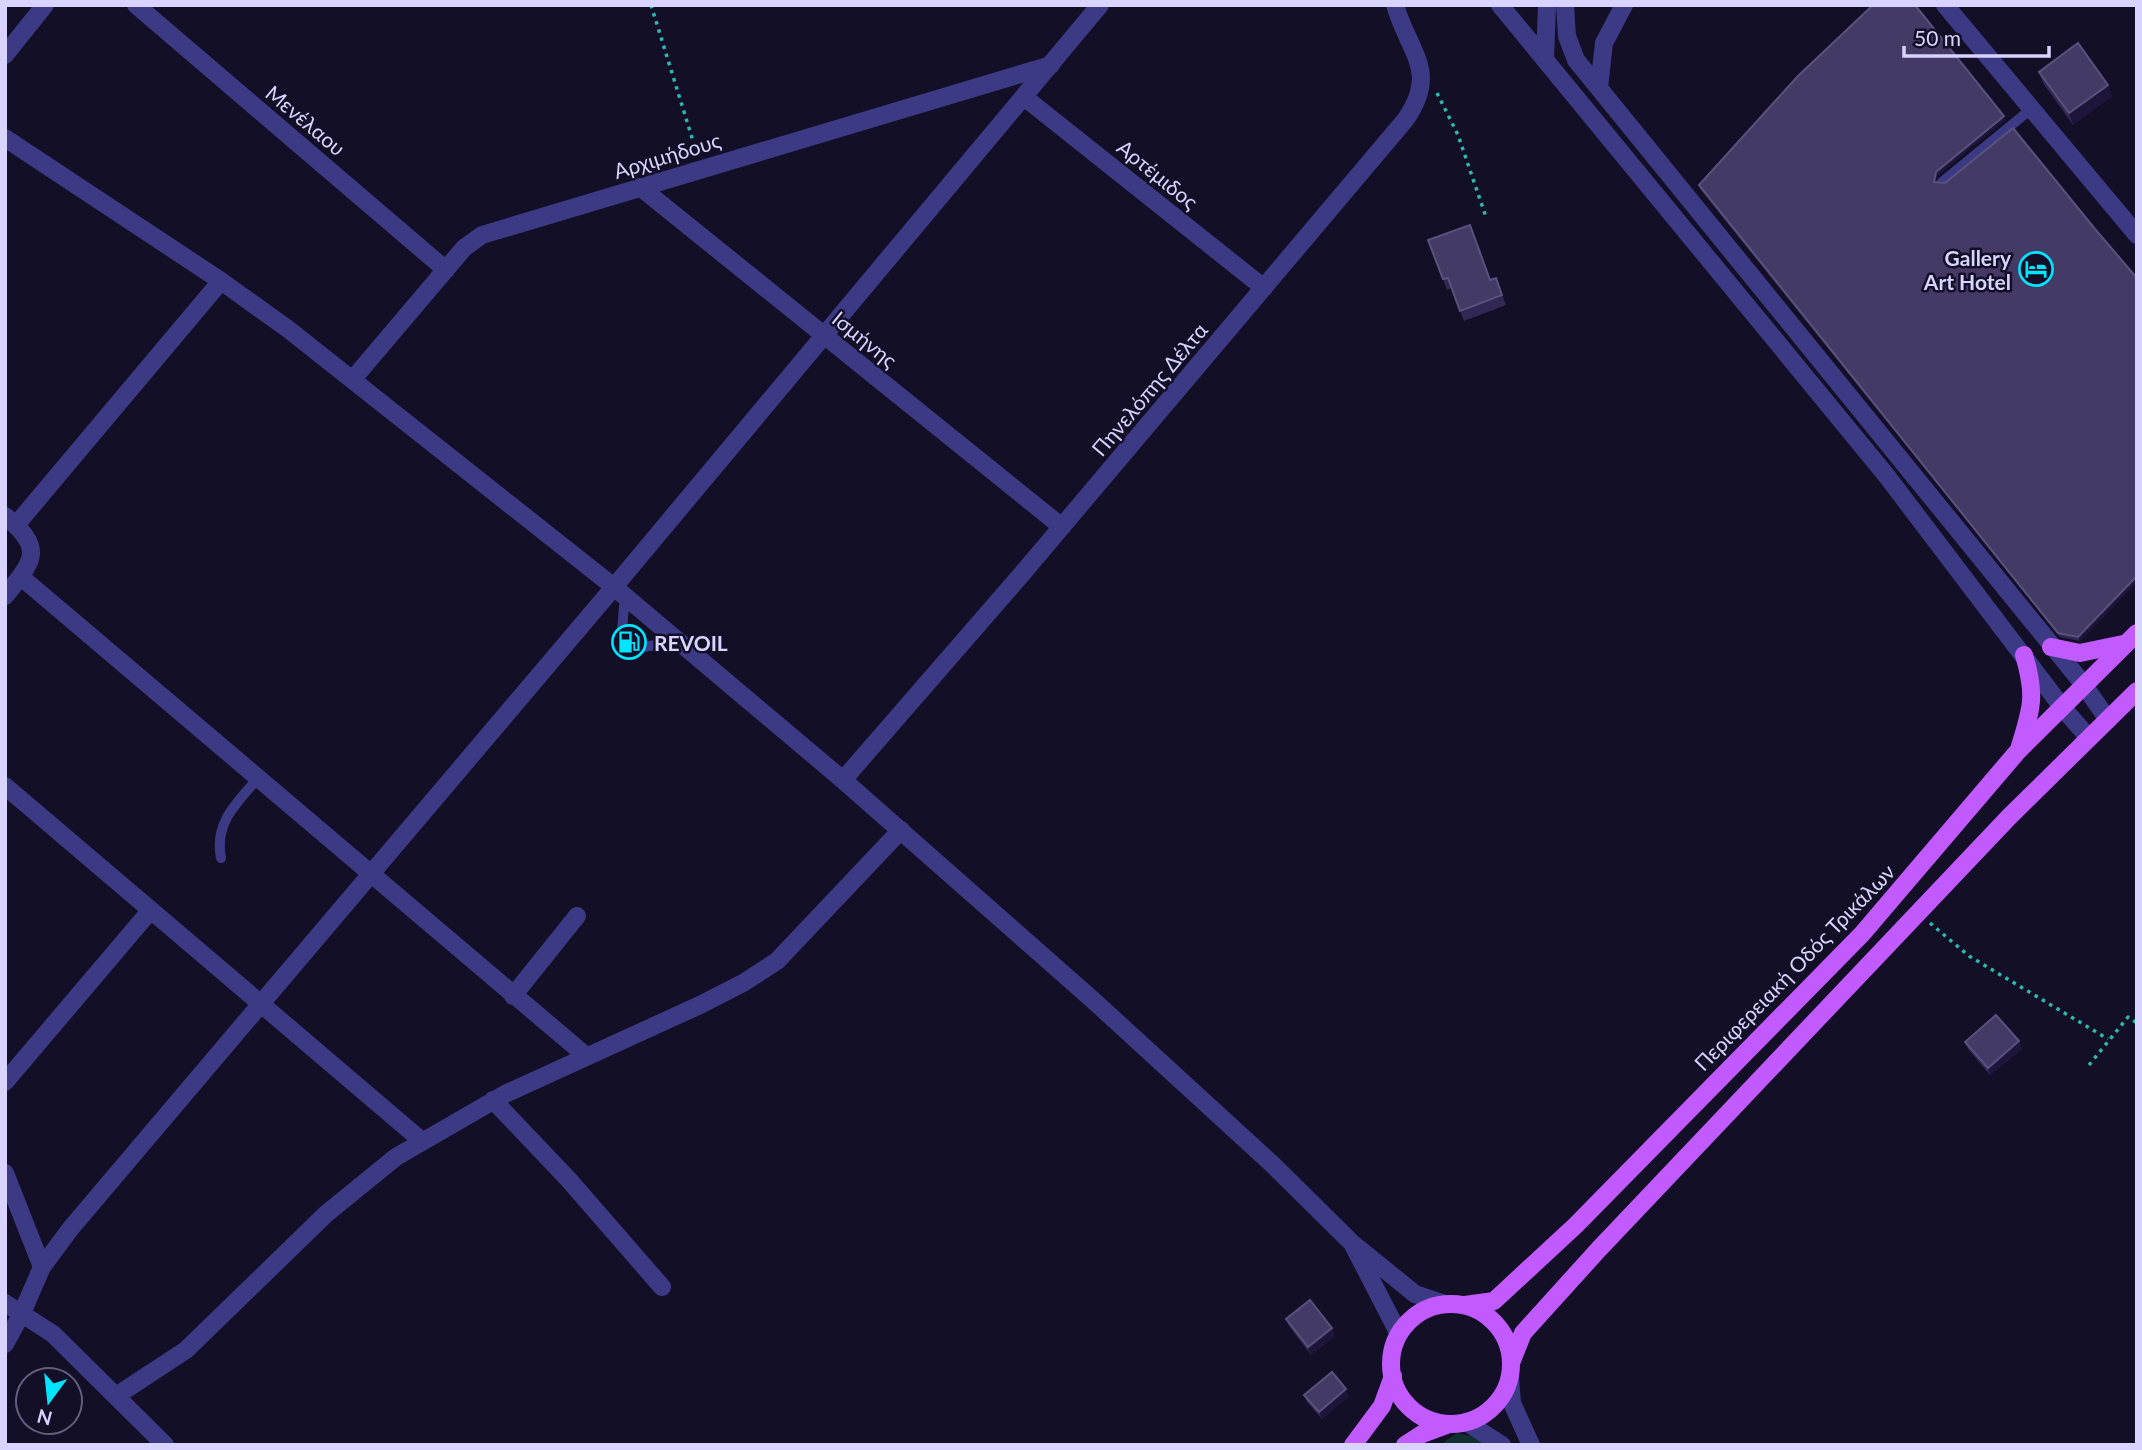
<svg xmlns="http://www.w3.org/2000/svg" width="2142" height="1450" font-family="Lato,sans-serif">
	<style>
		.green { fill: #12302f }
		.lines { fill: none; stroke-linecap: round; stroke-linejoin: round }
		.path { stroke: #2fb8b0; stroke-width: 3.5; stroke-dasharray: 3.5 5; stroke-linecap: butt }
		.service { stroke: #3d3a85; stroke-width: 10 }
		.minor { stroke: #3d3a85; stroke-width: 18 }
		.tertiary { stroke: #3d3a85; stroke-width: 18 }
		.primary { stroke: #c25bff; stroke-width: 18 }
		.wall { fill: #312854 }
		.shaded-wall { fill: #1d163a }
		.building { fill: #433a66; stroke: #5a527e; stroke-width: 2 }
		.labels { text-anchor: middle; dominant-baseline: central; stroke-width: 5; stroke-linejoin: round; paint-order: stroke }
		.street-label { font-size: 21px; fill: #d9d4ff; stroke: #130f26 }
		.poi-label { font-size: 21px; font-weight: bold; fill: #d9d4ff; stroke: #130f26; text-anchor: end }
	</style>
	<rect width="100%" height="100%" fill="#130f26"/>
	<!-- green -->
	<path class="green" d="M1457,1433L1489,1440L1493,1445H1440Z"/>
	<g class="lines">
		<!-- path -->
		<path class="path" d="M651,5L697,154
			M1437,93L1458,135L1486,217
			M1930,923L1969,956L2108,1039
			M2089,1065L2128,1017L2137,1023"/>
		<!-- service -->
		<path class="service" d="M1942,182L2031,109
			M625,596L622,630L644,647L679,641
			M221,858C214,822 237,803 259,777"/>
		<!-- minor -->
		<path class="minor" d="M136,5L446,270
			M1945,5L2137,235
			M5,55L45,5
			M1024,97L1264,288
			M640,187L1062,527
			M353,379L464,248L482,235L1051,65
			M5,516C45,549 34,560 5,596
			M16,525L221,281
			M21,577L585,1055
			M843,780L1021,575L1406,119C1439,71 1409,53 1395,5
			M5,786L422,1141
			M513,996L577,916
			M5,1082L150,911
			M493,1100L569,1180L662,1287
			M5,1173L42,1267
			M5,1344L22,1313
			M116,1396L186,1350L326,1214L396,1157L505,1094L700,1005L743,983L777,961L901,830"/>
		<!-- tertiary -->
		<path class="tertiary" d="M1500,5L1886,475L2062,707L2089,738
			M1565,5L1567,36L1576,60L2084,685L2108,720
			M1545,59L1547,5
			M1599,88L1604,43L1624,5
			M5,138L221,281L288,329L614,587L843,780L1094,1001L1271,1163L1352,1243L1415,1294L1445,1304
			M1352,1243L1399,1334
			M5,1303L53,1334L165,1445
			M22,1313L42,1267L71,1228L614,587L1100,5
			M1510,1378L1512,1403L1531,1445
			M1466,1422L1502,1445"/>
		<!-- primary -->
		<path class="primary" d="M2051,647L2080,653L2123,644
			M2020,746C2032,708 2036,695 2024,655
			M1391 1364a60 60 0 1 1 120 0a60 60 0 1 1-120 0Z
			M1465,1305L1494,1301L1576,1225L1862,934L2018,751L2137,633
			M1511,1363L1523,1333L1599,1249L2009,817L2137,691
			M1353,1445L1382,1406L1393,1376
			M1405,1445L1422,1434L1449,1424"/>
	</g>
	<!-- wall -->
	<path class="wall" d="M2039,72L2112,96L2073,125L2043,83Z
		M2005,120L1937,176L1936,182L2095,229L2137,278V582L2080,641L2060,637L1700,189L1699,185Z
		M1428,240L1490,280L1496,278L1506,305L1464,321L1451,288L1447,290Z
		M2019,1041L2022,1049L1990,1075L1968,1049L1965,1042Z
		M1286,1319L1335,1336L1311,1355L1289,1326Z
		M1304,1395L1349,1396L1322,1419L1307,1402Z"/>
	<!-- shaded-wall -->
	<path class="shaded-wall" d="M2108,85L2112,96L2073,125L2069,113Z
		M2004,116L2005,120L1937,176L1936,186L1934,182L1936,172Z
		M2137,576V582L2080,641L2078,637Z
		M2019,1041L2022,1049L1990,1075L1988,1068Z
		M1332,1328L1335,1336L1311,1355L1308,1347Z
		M1346,1389L1349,1396L1322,1419L1319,1412Z"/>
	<!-- building -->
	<path class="building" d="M1873,5H1915L2004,116L1936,172L1934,182L1945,183L2013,128L2095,229L2137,278V576L2078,637L2058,633L1699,185L1798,76Z
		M2078,43L2108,85L2069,113L2039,72Z
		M1470,225L1490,280L1496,278L1502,295L1460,311L1448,278L1443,279L1428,240Z
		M1996,1015L2019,1041L1988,1068L1965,1042Z
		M1310,1300L1332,1328L1308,1347L1286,1319Z
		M1332,1372L1346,1389L1319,1412L1304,1395Z"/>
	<!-- icons -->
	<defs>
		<g id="hotel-ring" transform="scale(1.75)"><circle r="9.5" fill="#130f26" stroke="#00e5ff" stroke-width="1.5"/><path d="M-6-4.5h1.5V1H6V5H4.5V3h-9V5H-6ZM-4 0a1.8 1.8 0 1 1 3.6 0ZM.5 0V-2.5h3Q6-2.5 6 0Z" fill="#00e5ff"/></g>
		<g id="fuel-ring" transform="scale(1.75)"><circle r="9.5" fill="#130f26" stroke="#00e5ff" stroke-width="1.5"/><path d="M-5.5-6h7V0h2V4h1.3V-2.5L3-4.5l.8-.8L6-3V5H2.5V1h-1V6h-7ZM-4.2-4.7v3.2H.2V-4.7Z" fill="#00e5ff"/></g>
	</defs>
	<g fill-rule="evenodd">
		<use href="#hotel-ring" x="2036" y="269"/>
		<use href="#fuel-ring" x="629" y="642"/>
	</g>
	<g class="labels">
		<!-- street labels -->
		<g class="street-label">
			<text transform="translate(306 120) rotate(40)">Μενέλαου</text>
			<text transform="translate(667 155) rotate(-17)">Αρχιμήδους</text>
			<text transform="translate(1158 174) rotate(39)">Αρτέμιδος</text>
			<text transform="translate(865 339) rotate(39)">Ισμήνης</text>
			<text transform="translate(1149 389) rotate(-50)">Πηνελόπης Δέλτα</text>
			<text transform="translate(1794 967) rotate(-46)">Περιφερειακή Οδός Τρικάλων</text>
		</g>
		<!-- poi labels -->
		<g class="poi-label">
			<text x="2011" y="257">Gallery<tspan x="2011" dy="24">Art Hotel</tspan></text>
			<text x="654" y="642" text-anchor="start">REVOIL</text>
		</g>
	</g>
	<!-- border -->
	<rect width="2142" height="1450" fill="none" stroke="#d9d4ff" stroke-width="14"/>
	<!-- north arrow -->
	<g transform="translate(49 1401) rotate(195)"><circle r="33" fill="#130f26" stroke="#625e7d" stroke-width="2"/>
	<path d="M0-5L12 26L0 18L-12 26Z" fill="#00e5ff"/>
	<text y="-10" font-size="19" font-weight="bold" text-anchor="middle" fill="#d9d4ff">N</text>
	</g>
	<!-- scale -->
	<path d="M1904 46v10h145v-10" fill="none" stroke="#d9d4ff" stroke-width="3.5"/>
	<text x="1914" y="46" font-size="21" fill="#d9d4ff" stroke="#130f26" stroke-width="5" paint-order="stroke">50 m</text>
</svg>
